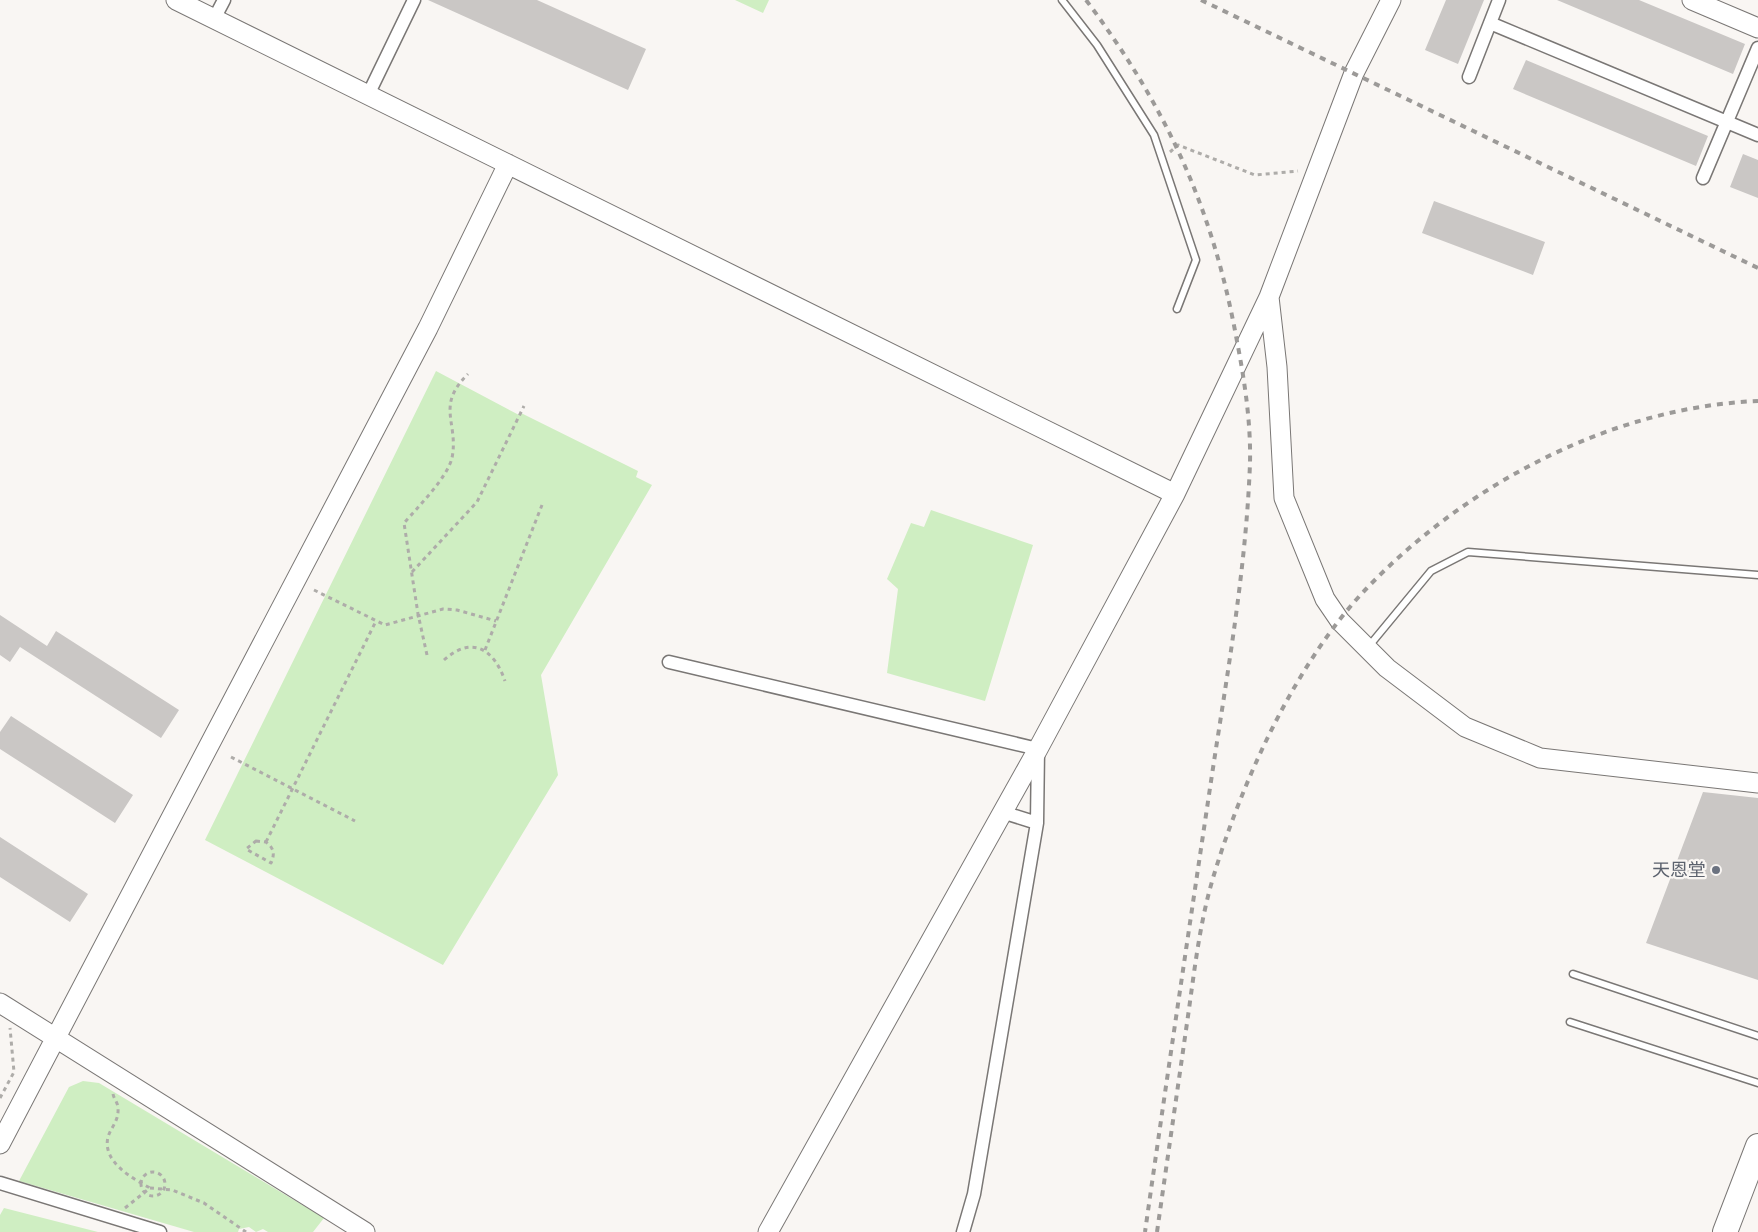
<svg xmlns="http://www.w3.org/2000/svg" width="1758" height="1232" font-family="Signika,'Noto Sans SC',sans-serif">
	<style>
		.green { fill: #cfeec2 }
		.building { fill: #cac7c5 }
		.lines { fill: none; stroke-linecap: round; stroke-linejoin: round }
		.lane-casing { stroke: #7a7775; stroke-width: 9 }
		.street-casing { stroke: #7a7775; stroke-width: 15 }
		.secondary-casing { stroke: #7a7775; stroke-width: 21 }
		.highway-casing { stroke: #7a7775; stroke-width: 26 }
		.path { stroke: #aeaca9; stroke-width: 3; stroke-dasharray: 4 4; stroke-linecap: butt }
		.lane { stroke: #fff; stroke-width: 6 }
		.street { stroke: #fff; stroke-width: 12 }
		.secondary { stroke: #fff; stroke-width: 19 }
		.highway { stroke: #fff; stroke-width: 24 }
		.rail { stroke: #9c9a98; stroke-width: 4; stroke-dasharray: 6 6; stroke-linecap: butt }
		.worship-dot { fill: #6b7280; stroke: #f9f6f3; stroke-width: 2 }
		.labels { text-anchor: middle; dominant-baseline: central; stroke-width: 4.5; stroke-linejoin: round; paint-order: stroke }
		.worship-label { font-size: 18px; fill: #5b616d; stroke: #f9f6f3; text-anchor: end }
	</style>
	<rect width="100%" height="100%" fill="#f9f6f3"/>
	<!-- green -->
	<path class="green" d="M735,0H769L763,13Z
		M436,371L519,415L521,413L638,471L636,477L652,485L541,675L558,775L443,965L205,840Z
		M931,510L1033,545L985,701L887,673L898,589L887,579L911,523L924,527Z
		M83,1081L99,1083L324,1218L313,1232H268L263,1229L256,1232L249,1227L239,1229L238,1232H194L19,1181L69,1087Z
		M4,1208L98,1232H0V1215Z"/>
	<!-- building -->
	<path class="building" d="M428,0H537L646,49L628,90Z
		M1446,0H1484L1458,64L1425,50Z
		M1557,0H1639L1745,44L1733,74Z
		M1526,60L1708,136L1696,166L1513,89Z
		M1743,154L1758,160V198L1730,187Z
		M1434,201L1545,242L1533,275L1422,233Z
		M0,615L47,646L56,631L179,710L161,738L20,647L10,662L0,655Z
		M11,716L133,795L115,823L0,749V732Z
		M1703,792L1758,798V980L1646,943Z
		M0,837L88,894L70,922L0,877Z"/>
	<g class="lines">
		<!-- lane casing -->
		<g class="lane-casing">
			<path id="lane" d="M1062,0L1097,45L1154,135L1196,260L1177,309
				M1369,646L1431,571L1468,552L1758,575
				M1573,974L1758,1036
				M1570,1022L1758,1083"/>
		</g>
		<!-- street casing -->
		<g class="street-casing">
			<path id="street" d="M214,19L224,0
				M1490,23L1758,135
				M1469,77L1499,0
				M368,95L414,0
				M1703,178L1758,48
				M669,662L1038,749L1037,823L974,1194L963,1232
				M1002,812L1037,823
				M0,1183L160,1232"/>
		</g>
		<!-- secondary casing -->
		<g class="secondary-casing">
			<path id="secondary" d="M176,0L1175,494
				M1391,0L1354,73L1269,297L1277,367L1284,498L1325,599L1340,621L1387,668L1465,727L1540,758L1758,783
				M1692,0L1758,28
				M0,1003L365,1232
				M0,1144L428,328L508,164
				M768,1232L1038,749L1175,494L1269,297"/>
		</g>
		<!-- highway casing -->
		<g class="highway-casing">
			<path id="highway" d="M1725,1232L1758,1146"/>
		</g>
		<!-- path -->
		<path class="path" d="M1170,152L1178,145L1255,175L1298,171
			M412,572L477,502L524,406
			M314,590L385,625L443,609L457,610L496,621
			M485,650L542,505
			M427,655L418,614L404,523C418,507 447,478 452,458C459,423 435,406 468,374
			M444,660C472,635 494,649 505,681
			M231,757L355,821
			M256,841L266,842C274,848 275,854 271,863L246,849Z
			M266,842L376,621
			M113,1094C114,1099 118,1103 118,1108C119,1121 111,1127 108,1137C102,1162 132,1178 150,1188
			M0,1098L14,1072L10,1028
			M141 1184a12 12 0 1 1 24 0a12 12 0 1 1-24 0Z
			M125,1208L150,1188L172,1190L204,1203L246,1232"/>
		<!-- lane -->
		<use href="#lane" class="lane"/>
		<!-- street -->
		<use href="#street" class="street"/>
		<!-- secondary -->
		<use href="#secondary" class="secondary"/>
		<!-- highway -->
		<use href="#highway" class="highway"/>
		<!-- rail -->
		<path class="rail" d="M1086,0C1165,105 1212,206 1236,336C1244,377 1251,421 1250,463C1246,572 1226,680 1210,788C1188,936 1166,1084 1145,1232
			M1201,0L1758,268
			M1157,1232C1167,1162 1177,1093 1187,1023C1194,975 1199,925 1213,878C1242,781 1296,662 1367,588C1467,484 1612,407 1758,401"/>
	</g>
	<!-- markers -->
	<circle class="worship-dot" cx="1716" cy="870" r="5"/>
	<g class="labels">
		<!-- worship labels -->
		<g class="worship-label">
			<text x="1706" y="870">天恩堂</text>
		</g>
	</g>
</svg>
